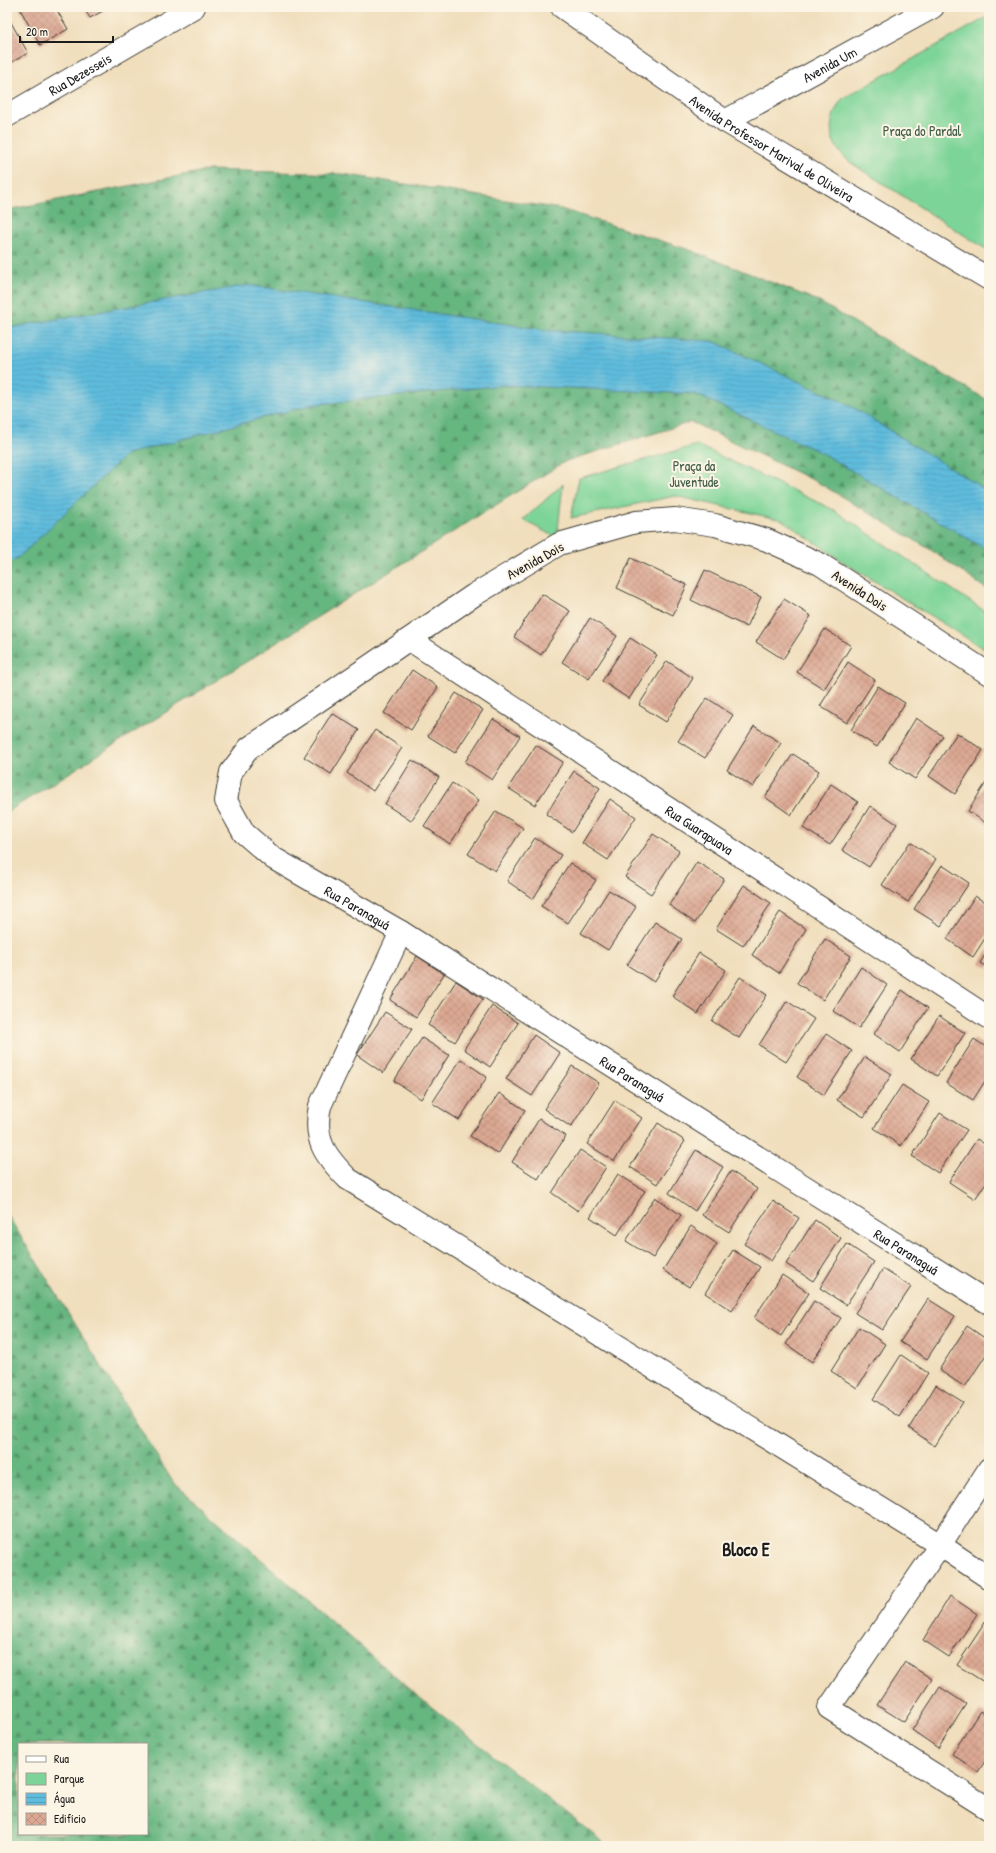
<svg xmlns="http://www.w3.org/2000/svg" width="996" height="1853" font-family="'Patrick Hand',sans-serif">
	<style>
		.forest { fill: url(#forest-firs); stroke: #41694e; fill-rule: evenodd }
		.park { fill: #7dd498; stroke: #4c785a }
		.water { fill: url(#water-rules); stroke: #3e6c7c }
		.building { fill: url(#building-cross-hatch) }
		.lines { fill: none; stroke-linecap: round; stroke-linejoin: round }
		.street-casing { stroke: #3c3934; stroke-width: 24 }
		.street { stroke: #fff; stroke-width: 22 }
		.labels { text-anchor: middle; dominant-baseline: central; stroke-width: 4; stroke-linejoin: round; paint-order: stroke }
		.street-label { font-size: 14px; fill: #1c1c1c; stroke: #fcf5e5 }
		.park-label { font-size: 14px; fill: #3e5c47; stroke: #fcf5e5 }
		.district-label { font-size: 18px; font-weight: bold; fill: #1c1c1c; stroke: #fcf5e5 }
	</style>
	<defs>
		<pattern id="forest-firs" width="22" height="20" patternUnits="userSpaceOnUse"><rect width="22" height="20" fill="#66b680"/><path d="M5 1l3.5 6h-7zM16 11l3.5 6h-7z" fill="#539368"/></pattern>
		<pattern id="water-rules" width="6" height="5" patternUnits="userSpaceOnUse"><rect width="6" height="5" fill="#5fbcdd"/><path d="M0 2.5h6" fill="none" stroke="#52a1bd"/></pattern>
		<pattern id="building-cross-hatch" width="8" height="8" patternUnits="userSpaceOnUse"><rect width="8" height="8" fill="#dca893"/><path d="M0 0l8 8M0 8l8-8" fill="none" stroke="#bc907e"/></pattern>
	</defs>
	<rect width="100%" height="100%" fill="#fcf5e5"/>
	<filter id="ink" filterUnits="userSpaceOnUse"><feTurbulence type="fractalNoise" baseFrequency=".025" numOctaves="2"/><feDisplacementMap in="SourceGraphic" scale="8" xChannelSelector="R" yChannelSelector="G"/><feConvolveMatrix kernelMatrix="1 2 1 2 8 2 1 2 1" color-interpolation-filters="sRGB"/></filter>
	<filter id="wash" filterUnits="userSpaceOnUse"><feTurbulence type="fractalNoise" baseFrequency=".012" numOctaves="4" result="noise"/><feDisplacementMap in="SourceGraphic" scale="16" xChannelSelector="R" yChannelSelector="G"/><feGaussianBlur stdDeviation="0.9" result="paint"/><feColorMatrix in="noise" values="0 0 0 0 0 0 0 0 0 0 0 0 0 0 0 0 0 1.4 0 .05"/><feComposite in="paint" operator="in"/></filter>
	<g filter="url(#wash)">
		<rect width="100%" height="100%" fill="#f0debc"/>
		<!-- forest -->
		<path class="forest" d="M209,170L343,174L561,209L690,250L816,300L989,401V591L931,550L819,483L691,422L566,461L7,812V210Z
			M7,1214L173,1482L415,1694L608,1846H7ZM19,1744H147V1834H19Z"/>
		<!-- park -->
		<path class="park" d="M989,16V251L851,163C828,144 825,124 842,99Z
			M697,445L832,509L989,614V652L845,563L782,520L675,496L571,518L579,478Z
			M563,484L557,538L523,520Z"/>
		<!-- water -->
		<path class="water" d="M248,285L546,330L713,341L849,405L989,492V551L820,452L695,394L504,385L311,405L127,454L19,557L7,564V328Z"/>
		<g id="blocks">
			<!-- building -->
			<path class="building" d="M23,7H55L68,29L40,45L20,9Z
				M83,7H110L90,18Z
				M8,17L28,53L7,65V18Z
				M631,558L687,585L673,615L617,588Z
				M705,570L761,597L747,627L691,600Z
				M542,594L570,611L541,655L514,637Z
				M784,599L811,616L783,659L756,642Z
				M590,618L617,636L589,679L562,662Z
				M825,629L851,646L824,689L797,672Z
				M630,638L657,655L629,699L602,681Z
				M667,661L693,678L666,722L639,705Z
				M848,662L875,680L847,723L820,706Z
				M412,670L438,687L411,730L384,713Z
				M878,686L905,703L877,747L851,730Z
				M456,693L483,710L455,753L428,736Z
				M707,698L733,715L705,758L678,741Z
				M332,713L359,730L331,774L304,757Z
				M916,718L943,736L915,779L889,762Z
				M493,719L520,736L492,780L465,762Z
				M754,726L781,743L753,787L727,770Z
				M375,730L402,748L373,791L347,773Z
				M957,733L983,750L955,794L929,776Z
				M536,745L563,762L535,805L508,788Z
				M793,754L819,771L791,815L765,797Z
				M412,760L439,777L411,821L385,804Z
				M574,771L600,788L572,832L546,814Z
				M989,778V825L968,811Z
				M452,783L479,800L450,844L424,826Z
				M831,784L858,802L830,845L803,828Z
				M610,799L636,817L608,860L582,843Z
				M870,806L897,824L869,867L842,850Z
				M496,811L523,828L495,871L468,854Z
				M653,834L679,851L651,894L625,877Z
				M535,838L561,855L533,899L507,881Z
				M910,842L936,859L908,902L882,885Z
				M697,862L724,879L695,923L669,905Z
				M570,863L596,880L568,923L541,906Z
				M942,865L969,883L941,926L914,909Z
				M744,885L771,903L743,946L716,929Z
				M609,890L636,907L608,950L581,933Z
				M975,896L989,905V932L973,957L947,939Z
				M780,912L806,929L779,973L752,955Z
				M655,922L682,939L654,982L627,965Z
				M825,939L851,956L823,1000L797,983Z
				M989,949V968L980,963Z
				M699,953L726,970L698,1014L672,996Z
				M417,956L444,974L416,1017L390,1000Z
				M861,967L887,985L859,1028L833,1011Z
				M740,977L767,995L739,1038L712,1021Z
				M456,981L483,999L455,1042L428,1025Z
				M902,990L928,1008L900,1052L874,1034Z
				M787,1001L814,1019L786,1062L759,1045Z
				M492,1006L518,1023L490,1067L464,1049Z
				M385,1012L412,1029L383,1073L357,1055Z
				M939,1016L965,1033L937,1076L911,1059Z
				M826,1034L852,1051L824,1095L797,1077Z
				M534,1035L560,1053L532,1096L506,1079Z
				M422,1038L449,1055L421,1099L394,1081Z
				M974,1039L989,1049V1075L973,1100L946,1083Z
				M865,1057L892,1074L864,1117L837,1100Z
				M461,1059L487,1077L459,1120L432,1103Z
				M572,1066L599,1083L571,1127L544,1109Z
				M902,1085L929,1102L901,1146L874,1128Z
				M499,1093L525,1110L498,1154L470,1136Z
				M615,1100L642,1118L614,1161L587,1144Z
				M989,1104V1113L985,1110Z
				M940,1113L967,1130L938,1173L912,1156Z
				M539,1119L566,1136L538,1179L512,1162Z
				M658,1123L685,1141L657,1184L630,1167Z
				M977,1139L989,1147V1178L975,1199L949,1182Z
				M580,1150L606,1167L578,1211L552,1193Z
				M696,1150L723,1167L695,1211L669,1193Z
				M731,1171L757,1189L729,1232L702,1215Z
				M618,1174L645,1191L617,1235L590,1217Z
				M655,1197L681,1215L653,1258L626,1241Z
				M773,1201L799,1218L771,1261L744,1244Z
				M815,1220L841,1238L813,1281L786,1264Z
				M691,1226L717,1244L689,1287L663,1270Z
				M847,1244L874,1262L846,1305L820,1288Z
				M733,1250L760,1267L732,1311L705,1293Z
				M883,1269L911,1287L882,1330L855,1313Z
				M782,1275L809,1293L781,1336L754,1318Z
				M928,1299L955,1316L927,1359L900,1342Z
				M814,1301L841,1318L812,1362L786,1344Z
				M967,1326L989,1341V1350L965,1387L939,1370Z
				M859,1327L885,1344L857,1388L831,1371Z
				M901,1355L928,1373L900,1417L873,1399Z
				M936,1385L963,1402L935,1446L909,1428Z
				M950,1596L977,1614L949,1657L923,1640Z
				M986,1621L989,1624V1674L984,1682L957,1665Z
				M905,1662L932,1679L904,1722L877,1705Z
				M940,1687L966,1704L938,1748L912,1730Z
				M980,1711L989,1717V1755L978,1772L952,1754Z"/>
		</g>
	</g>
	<g filter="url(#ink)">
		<use href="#blocks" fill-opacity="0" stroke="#3c3934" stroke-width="1"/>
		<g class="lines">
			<!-- street casing -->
			<g class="street-casing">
				<g id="street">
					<path id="s1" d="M562,7L725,121L989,279"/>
					<path id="s2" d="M7,116L194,7"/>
					<path id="s3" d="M725,121L933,7"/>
					<path id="s4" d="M410,640L989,1018"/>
					<path id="s5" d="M989,674L820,564L767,540L715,525L675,519L636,522L559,544L474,595L249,748L231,772L226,801L244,833L273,858L401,932L989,1303"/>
					<path d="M401,932L320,1106C313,1140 325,1156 348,1179L940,1545L989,1578"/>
					<path d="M989,1469L940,1545L829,1708L989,1809"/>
				</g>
			</g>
			<!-- street -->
			<use href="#street" class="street"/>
		</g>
	</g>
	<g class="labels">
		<!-- street labels -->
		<g class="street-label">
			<text stroke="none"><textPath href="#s3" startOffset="119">Avenida Um</textPath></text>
			<text stroke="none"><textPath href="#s2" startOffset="84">Rua Dezesseis</textPath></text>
			<text stroke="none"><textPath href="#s1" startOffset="253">Avenida Professor Marival de Oliveira</textPath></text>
			<text transform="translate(535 560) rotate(-29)">Avenida Dois</text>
			<text transform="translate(860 590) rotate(33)">Avenida Dois</text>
			<text stroke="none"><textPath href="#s4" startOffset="346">Rua Guarapuava</textPath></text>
			<text stroke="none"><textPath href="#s5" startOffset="1077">Rua Paranaguá</textPath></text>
			<text stroke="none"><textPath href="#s5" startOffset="1401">Rua Paranaguá</textPath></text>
			<text stroke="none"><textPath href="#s5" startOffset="1725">Rua Paranaguá</textPath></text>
		</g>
		<!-- park labels -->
		<g class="park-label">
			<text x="922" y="130">Praça do Pardal</text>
			<text x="694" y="465">Praça da<tspan x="694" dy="16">Juventude</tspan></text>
		</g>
		<!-- district labels -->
		<g class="district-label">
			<text x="746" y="1549">Bloco E</text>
		</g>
	</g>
	<!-- margin -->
	<rect width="996" height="1853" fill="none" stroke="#fcf5e5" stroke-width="24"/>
	<!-- legend -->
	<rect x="18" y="1743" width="130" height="92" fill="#fcf5e5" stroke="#a29e95"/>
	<rect x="26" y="1756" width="20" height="6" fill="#ffffff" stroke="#a29e95"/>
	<text x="54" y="1763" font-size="12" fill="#1c1c1c">Rua</text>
	<rect x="26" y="1773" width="20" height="12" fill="#7dd498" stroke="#a29e95"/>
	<text x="54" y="1783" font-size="12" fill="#1c1c1c">Parque</text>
	<rect x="26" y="1793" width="20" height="12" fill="url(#water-rules)" stroke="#a29e95"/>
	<text x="54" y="1803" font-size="12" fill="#1c1c1c">Água</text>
	<rect x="26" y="1813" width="20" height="12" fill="url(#building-cross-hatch)" stroke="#a29e95"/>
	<text x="54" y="1823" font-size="12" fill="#1c1c1c">Edifício</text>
	<!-- scale -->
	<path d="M20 36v6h93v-6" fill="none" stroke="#1c1c1c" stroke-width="2"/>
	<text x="26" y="36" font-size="12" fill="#1c1c1c" stroke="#fcf5e5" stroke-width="3" paint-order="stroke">20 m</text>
</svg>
